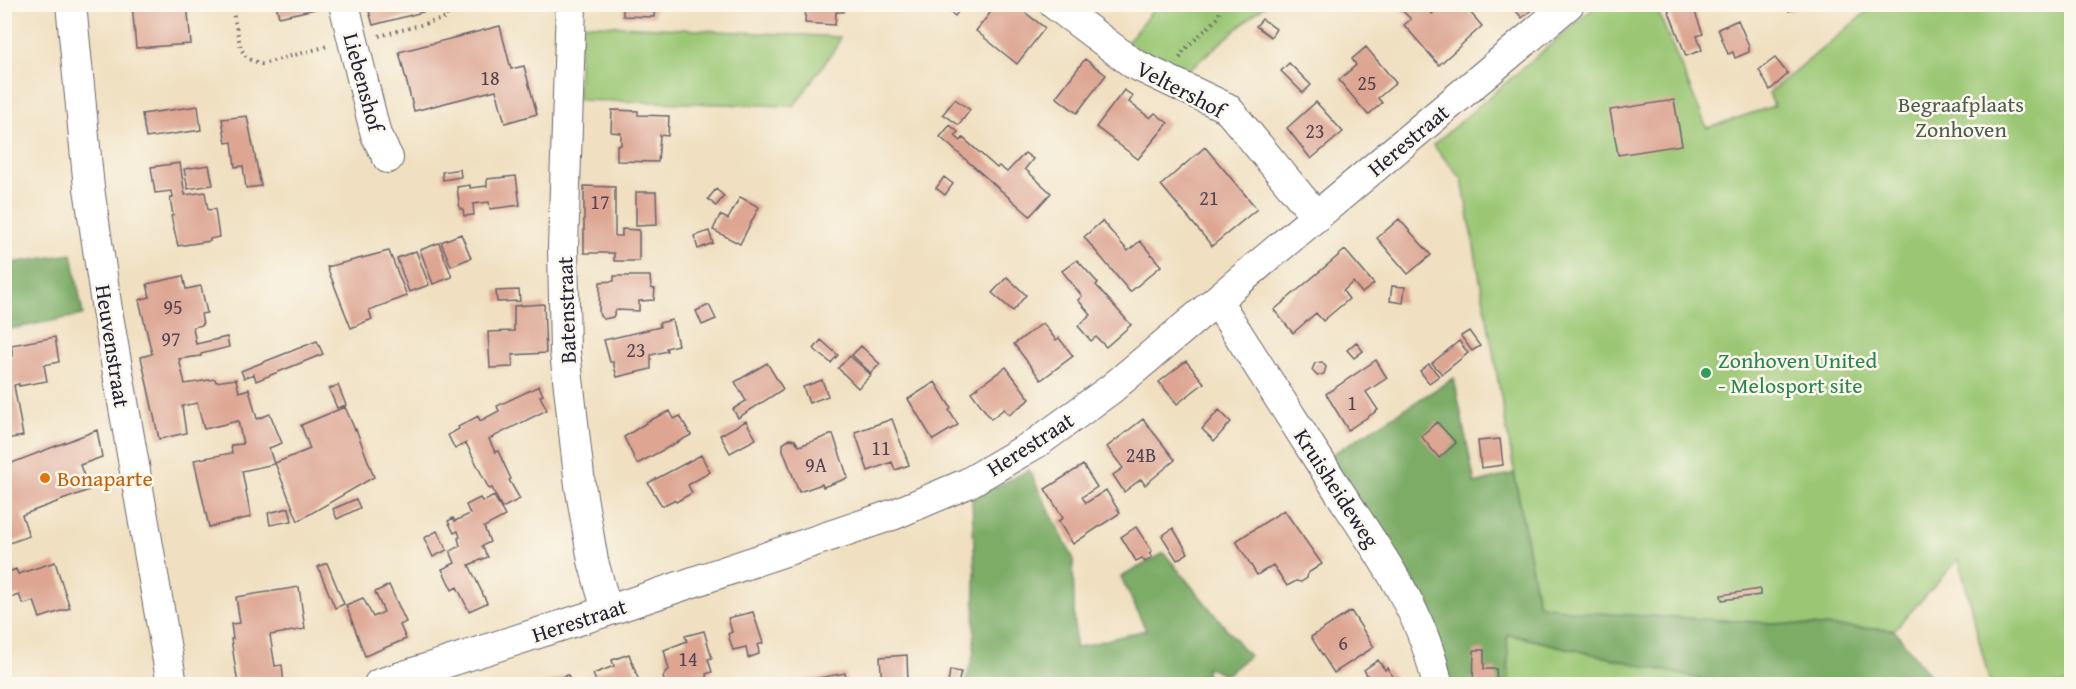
<svg xmlns="http://www.w3.org/2000/svg" width="2076" height="689" font-family="'Gentium Book Plus',serif">
	<style>
		.green { fill: #9bc774; stroke: #5e7458; stroke-width: 1.5 }
		.forest { fill: #7cac66; stroke: #4f6750; stroke-width: 1.5 }
		.building { fill: #dda592 }
		.lines { fill: none; stroke-linecap: round; stroke-linejoin: round }
		.minor-casing { stroke: #6a646a; stroke-width: 32 }
		.path { stroke: #6a646a; stroke-width: 4; stroke-dasharray: 1.5 4.5; stroke-linecap: butt }
		.minor { stroke: #fff; stroke-width: 30 }
		.leisure-dot { fill: #2e9e5b; stroke: #fbf7ec; stroke-width: 2 }
		.food-dot { fill: #e8710a; stroke: #fbf7ec; stroke-width: 2 }
		.labels { text-anchor: middle; dominant-baseline: central; stroke-width: 5; stroke-linejoin: round; paint-order: stroke }
		.number-label { font-size: 20px; fill: #514351 }
		.street-label { font-size: 22px; fill: #22223b; stroke: #fbf7ec }
		.park-label { font-size: 22px; fill: #4c5c4f; stroke: #fbf7ec }
		.leisure-label { font-size: 22px; fill: #27864d; stroke: #fbf7ec; text-anchor: start }
		.food-label { font-size: 22px; fill: #c56008; stroke: #fbf7ec; text-anchor: start }
	</style>
	<rect width="100%" height="100%" fill="#fbf7ec"/>
	<filter id="ink" filterUnits="userSpaceOnUse"><feTurbulence type="fractalNoise" baseFrequency=".0167" numOctaves="2"/><feDisplacementMap in="SourceGraphic" scale="12" xChannelSelector="R" yChannelSelector="G"/><feConvolveMatrix kernelMatrix="1 2 1 2 8 2 1 2 1" color-interpolation-filters="sRGB"/></filter>
	<filter id="wash" filterUnits="userSpaceOnUse"><feTurbulence type="fractalNoise" baseFrequency=".008" numOctaves="4" result="noise"/><feDisplacementMap in="SourceGraphic" scale="24" xChannelSelector="R" yChannelSelector="G"/><feGaussianBlur stdDeviation="1.35" result="paint"/><feColorMatrix in="noise" values="0 0 0 0 0 0 0 0 0 0 0 0 0 0 0 0 0 1.4 0 .05"/><feComposite in="paint" operator="in"/></filter>
	<g filter="url(#wash)">
		<rect width="100%" height="100%" fill="#f0e0c1"/>
		<!-- green -->
		<path class="green" d="M1157,5H1265L1179,78L1125,45Z
			M1597,5H1655L1707,128L1774,106L1769,93L1875,5H2071V684H1990L1959,559L1894,630L1653,616L1563,617L1538,604L1462,179L1433,145Z
			M580,24L840,37L837,46L794,106L578,100Z
			M1506,634L1722,684H1509Z"/>
		<!-- forest -->
		<path class="forest" d="M72,254L83,315L5,330V264Z
			M1454,378L1475,484L1514,473L1538,604L1579,612L1894,630L1936,684H1722L1507,634L1509,684H1443L1328,457Z
			M1029,470L1073,558L1075,648L1146,630L1121,577L1164,553L1249,656L1226,675L1206,667L1207,684H965L974,652L975,573L972,499Z"/>
		<g id="blocks">
			<!-- building -->
			<path class="building" d="M132,4H187L191,44L136,48Z
				M276,4H319L320,8L279,17Z
				M367,4H421L423,12L373,25Z
				M623,4H655L654,17L623,16Z
				M677,4H690L686,9H680Z
				M806,4H844L843,12H836L835,25L805,23Z
				M939,4H964L955,16Z
				M997,4H1014L1045,28L1017,64L976,31Z
				M1395,4H1424L1432,14L1443,4H1463L1482,26L1439,65L1404,25L1411,19Z
				M1510,4H1538L1522,18Z
				M1666,4H1692L1703,34L1697,36L1702,50L1686,56Z
				M1786,4H1795L1797,7L1789,11Z
				M1262,19L1276,29L1271,37L1256,26Z
				M1738,20L1749,46V52L1735,58L1733,52L1728,54L1718,29Z
				M500,26L511,69L524,66L537,114L505,123L496,90L414,111L399,52Z
				M1366,47L1396,83L1378,98L1382,103L1368,115L1339,80L1356,65L1352,59Z
				M1775,58L1788,74L1770,90L1759,70Z
				M1085,59L1106,75L1077,113L1056,97Z
				M1289,63L1311,85L1303,93L1281,71Z
				M1124,90L1133,96L1129,102L1150,118L1155,113L1168,123L1138,159L1096,127Z
				M955,99L970,110L959,125L943,114Z
				M1674,100L1682,145L1618,155L1610,110Z
				M1316,102L1343,132L1311,159L1287,128Z
				M198,106L201,130L146,138L142,114Z
				M612,110L638,111V115L669,116L668,136L660,135L658,162L617,161V145H621V133L611,132Z
				M247,116L261,186L246,188L243,166L235,167L232,142L226,143L222,119Z
				M950,125L958,132L955,136L961,141L963,138L997,168L999,166L1007,172L1025,153L1033,159L1025,169L1051,193L1030,216L940,137Z
				M1205,147L1257,209L1212,246L1161,185Z
				M180,163L185,195L205,192L208,210L215,209L219,237L210,239V241L178,246L171,216L173,215L170,198L173,197L172,191L155,193L151,167Z
				M209,165L213,185L188,189L184,169Z
				M460,169L461,177L443,180L442,172Z
				M516,176L520,205L490,209L489,202L473,204L474,215L464,216L463,209H460L457,187L470,185V188L487,186V179Z
				M944,177L953,184L945,195L936,188Z
				M584,186L615,187V236H622V229L639,230V261H614V253H584Z
				M716,189L724,196L716,206L708,199Z
				M636,192H656L657,225L636,226Z
				M740,197L759,207L740,244L713,230L720,215L728,219Z
				M1399,219L1431,255L1408,274L1377,238Z
				M1102,221L1128,251L1140,241L1161,266L1130,292L1084,237Z
				M709,231L713,243L698,249L694,236Z
				M461,234L471,258L451,266L441,242Z
				M439,243L452,277L433,284L420,250Z
				M1345,250L1374,284L1362,293L1353,282L1343,291L1349,299L1323,321L1316,313L1293,333L1274,310Z
				M389,251L407,296L369,310L372,319L351,328L327,267Z
				M416,251L429,285L409,292L397,258Z
				M1077,260L1098,283L1096,285L1131,325L1106,347L1096,337L1091,341L1078,326L1091,315L1078,300L1082,296L1062,271Z
				M183,276L186,289L201,286L207,313L201,314L203,325L193,327L196,344L227,337L229,347L201,354V356L179,359L185,384L215,379L216,382L236,379L239,392L249,389L257,419L270,414L282,443L269,448L274,464L242,471L251,517L209,527L194,460L232,453L231,445L243,444L238,421L204,429L197,403L182,406L186,433L159,439L141,357L152,354L139,300L150,297L147,284Z
				M614,276H650L651,288L655,289L654,300L639,301V311L616,310L613,317L604,319L600,316L599,312L600,282L614,281Z
				M1007,277L1026,295L1013,311L992,293Z
				M1392,286L1405,287L1403,303L1390,301Z
				M519,290L520,301L497,302L496,291Z
				M544,304L546,353L512,355L513,367L490,368L488,332L514,331V306Z
				M709,305L716,319L702,325L696,311Z
				M672,320L678,345L666,348L667,351L651,355V369L617,377L613,362H610L604,340L660,327L659,323Z
				M1043,323L1056,340L1059,338L1073,356L1041,380L1014,344Z
				M1469,331L1480,346L1472,351L1461,336Z
				M55,337L59,362L44,365L47,381L19,386V384L14,385L23,436L5,439L4,357L13,356L11,345Z
				M821,340L838,355L831,363L814,349Z
				M317,341L323,354L256,381L254,374L244,378L241,371Z
				M1459,341L1468,353L1442,374L1432,363Z
				M1356,342L1363,351L1354,358L1347,350Z
				M861,346L880,364L871,373L852,355Z
				M850,356L871,375L858,388L838,368Z
				M1376,360L1387,378L1366,392L1378,410L1348,430L1326,394Z
				M1186,361L1204,383L1177,404L1159,382Z
				M1322,362L1326,367L1324,374L1317,376L1312,370L1315,363Z
				M767,363L783,389L738,418L733,409L746,401L735,382Z
				M1429,364L1439,376L1429,383L1420,371Z
				M1006,367L1030,399L1009,415L1004,409L991,419L971,392Z
				M822,380L828,396L809,403L803,387Z
				M935,382L951,408L949,410L958,425L933,440L908,399Z
				M338,385L346,405L337,408L329,389Z
				M539,386L543,395L540,396L547,410L489,439L495,452L498,451L511,479L509,480L520,499L502,508L492,488L489,489L466,443L455,449L448,435L459,429L458,427L478,416L480,421L499,411L497,406Z
				M345,407L355,430L356,429L374,477L298,521L275,463L310,449L301,425Z
				M1219,410L1231,422L1214,441L1202,429Z
				M670,411L674,419L680,416L691,435L637,464L624,437L646,423V422Z
				M892,419L909,465L895,470L892,462L868,471L855,432Z
				M1143,419L1175,460L1145,485L1141,479L1124,492L1113,475L1123,468L1107,447Z
				M746,421L756,439L730,453L720,435Z
				M1437,422L1456,443L1439,458L1421,436Z
				M97,430L102,457L80,465L89,490L22,515L29,536L4,545V466Z
				M833,434L848,478L823,487L822,484L799,492L783,450V444L790,439L795,440L799,446Z
				M1500,439L1503,465L1481,468L1478,441Z
				M701,455L710,472L688,485L692,493L676,502L674,500L662,506L648,483Z
				M1083,465L1097,487L1082,497L1086,503L1106,490L1120,513L1073,544L1058,521L1063,518L1045,489Z
				M494,496L505,516L484,527L490,542L482,546L488,557L469,565L487,603L469,611L457,587L452,590L442,569L455,563L450,551L460,546L458,538L460,537L458,531L454,533L448,521L453,518L455,521L470,514L466,505L480,498L483,502Z
				M356,499L360,508L337,519L333,509Z
				M289,508L292,521L270,525L268,513Z
				M1284,510L1322,564L1308,573L1307,578L1301,582L1296,581L1287,586L1273,565L1257,575L1236,541Z
				M1136,527L1152,551L1149,553L1152,557L1145,562L1142,558L1136,561L1121,537Z
				M1173,528L1188,553L1177,560L1162,536Z
				M437,531L447,550L433,557L424,538Z
				M55,562L70,608L40,618L34,601L25,604L22,602L19,595L4,600V574L16,569L18,574Z
				M327,563L344,604L335,608L318,567Z
				M389,585L406,622L400,625L406,639L365,656L346,605L363,598L373,617L384,612L375,592Z
				M299,587L305,629L270,635L275,666L282,665L284,684H238L231,639H233L231,624L240,623L236,597Z
				M1760,589V595L1722,600L1721,595Z
				M1351,611L1374,647L1334,673L1311,637Z
				M753,612L763,643L758,645L759,654L748,658L746,647L733,650L728,634L732,632L728,618Z
				M704,631L712,658L708,659L712,672L706,674L709,684H665L663,677L666,671L669,670L664,650L687,641L685,636Z
				M1474,650H1484V669H1496L1497,684H1473Z
				M629,654L640,684H597L593,674L614,666L612,660Z
				M907,655L908,684H882L880,657Z
				M1378,660L1385,670L1387,668L1395,679V684H1364L1370,680L1364,670Z
				M950,670L961,672L958,684H948Z
				M845,673L847,684H791V683Z
				M568,675L572,684H542Z"/>
		</g>
	</g>
	<g filter="url(#ink)">
		<use href="#blocks" fill-opacity="0" stroke="#6a646a" stroke-width="1.5"/>
		<g class="lines">
			<!-- minor casing -->
			<g class="minor-casing">
				<path id="minor" d="M71,4L89,188L107,310L172,684
					M344,4L376,135L388,158
					M571,4L563,248L565,352L580,485L593,561L607,611
					M1054,4L1134,64L1227,108L1317,217
					M1217,301C1258,364 1298,427 1338,490C1377,550 1424,612 1437,684
					M379,684L607,611L895,514L968,483L1038,442L1111,389L1569,4"/>
			</g>
			<!-- path -->
			<path class="path" d="M231,4L241,49L248,59L262,64L328,46
				M379,36L447,18V9L450,4
				M1180,58L1184,50L1218,18L1222,4"/>
			<!-- minor -->
			<use href="#minor" class="minor"/>
		</g>
	</g>
	<!-- markers -->
	<circle class="leisure-dot" cx="1706" cy="373" r="6"/>
	<circle class="food-dot" cx="45" cy="478" r="6"/>
	<g class="labels">
		<!-- number labels -->
		<g class="number-label">
			<text x="490" y="77">18</text>
			<text x="1367" y="82">25</text>
			<text x="1315" y="130">23</text>
			<text x="1209" y="197">21</text>
			<text x="600" y="201">17</text>
			<text x="173" y="306">95</text>
			<text x="171" y="338">97</text>
			<text x="636" y="349">23</text>
			<text x="1352" y="402">1</text>
			<text x="881" y="447">11</text>
			<text x="1141" y="454">24B</text>
			<text x="816" y="464">9A</text>
			<text x="1343" y="642">6</text>
			<text x="688" y="658">14</text>
		</g>
		<!-- street labels -->
		<g class="street-label">
			<text transform="translate(364 82) rotate(75)">Liebenshof</text>
			<text transform="translate(1181 89) rotate(28)">Veltershof</text>
			<text transform="translate(1408 140) rotate(-40)">Herestraat</text>
			<text transform="translate(566 310) rotate(-92)">Batenstraat</text>
			<text transform="translate(113 346) rotate(81)">Heuvenstraat</text>
			<text transform="translate(1030 444) rotate(-33)">Herestraat</text>
			<text transform="translate(1337 488) rotate(57)">Kruisheideweg</text>
			<text transform="translate(579 620) rotate(-18)">Herestraat</text>
		</g>
		<!-- park labels -->
		<g class="park-label">
			<text x="1961" y="104">Begraafplaats<tspan x="1961" dy="25">Zonhoven</tspan></text>
		</g>
		<!-- leisure labels -->
		<g class="leisure-label">
			<text x="1718" y="360">Zonhoven United<tspan x="1718" dy="25">- Melosport site</tspan></text>
		</g>
		<!-- food labels -->
		<g class="food-label">
			<text x="57" y="478">Bonaparte</text>
		</g>
	</g>
	<!-- margin -->
	<rect width="2076" height="689" fill="none" stroke="#fbf7ec" stroke-width="24"/>
</svg>
